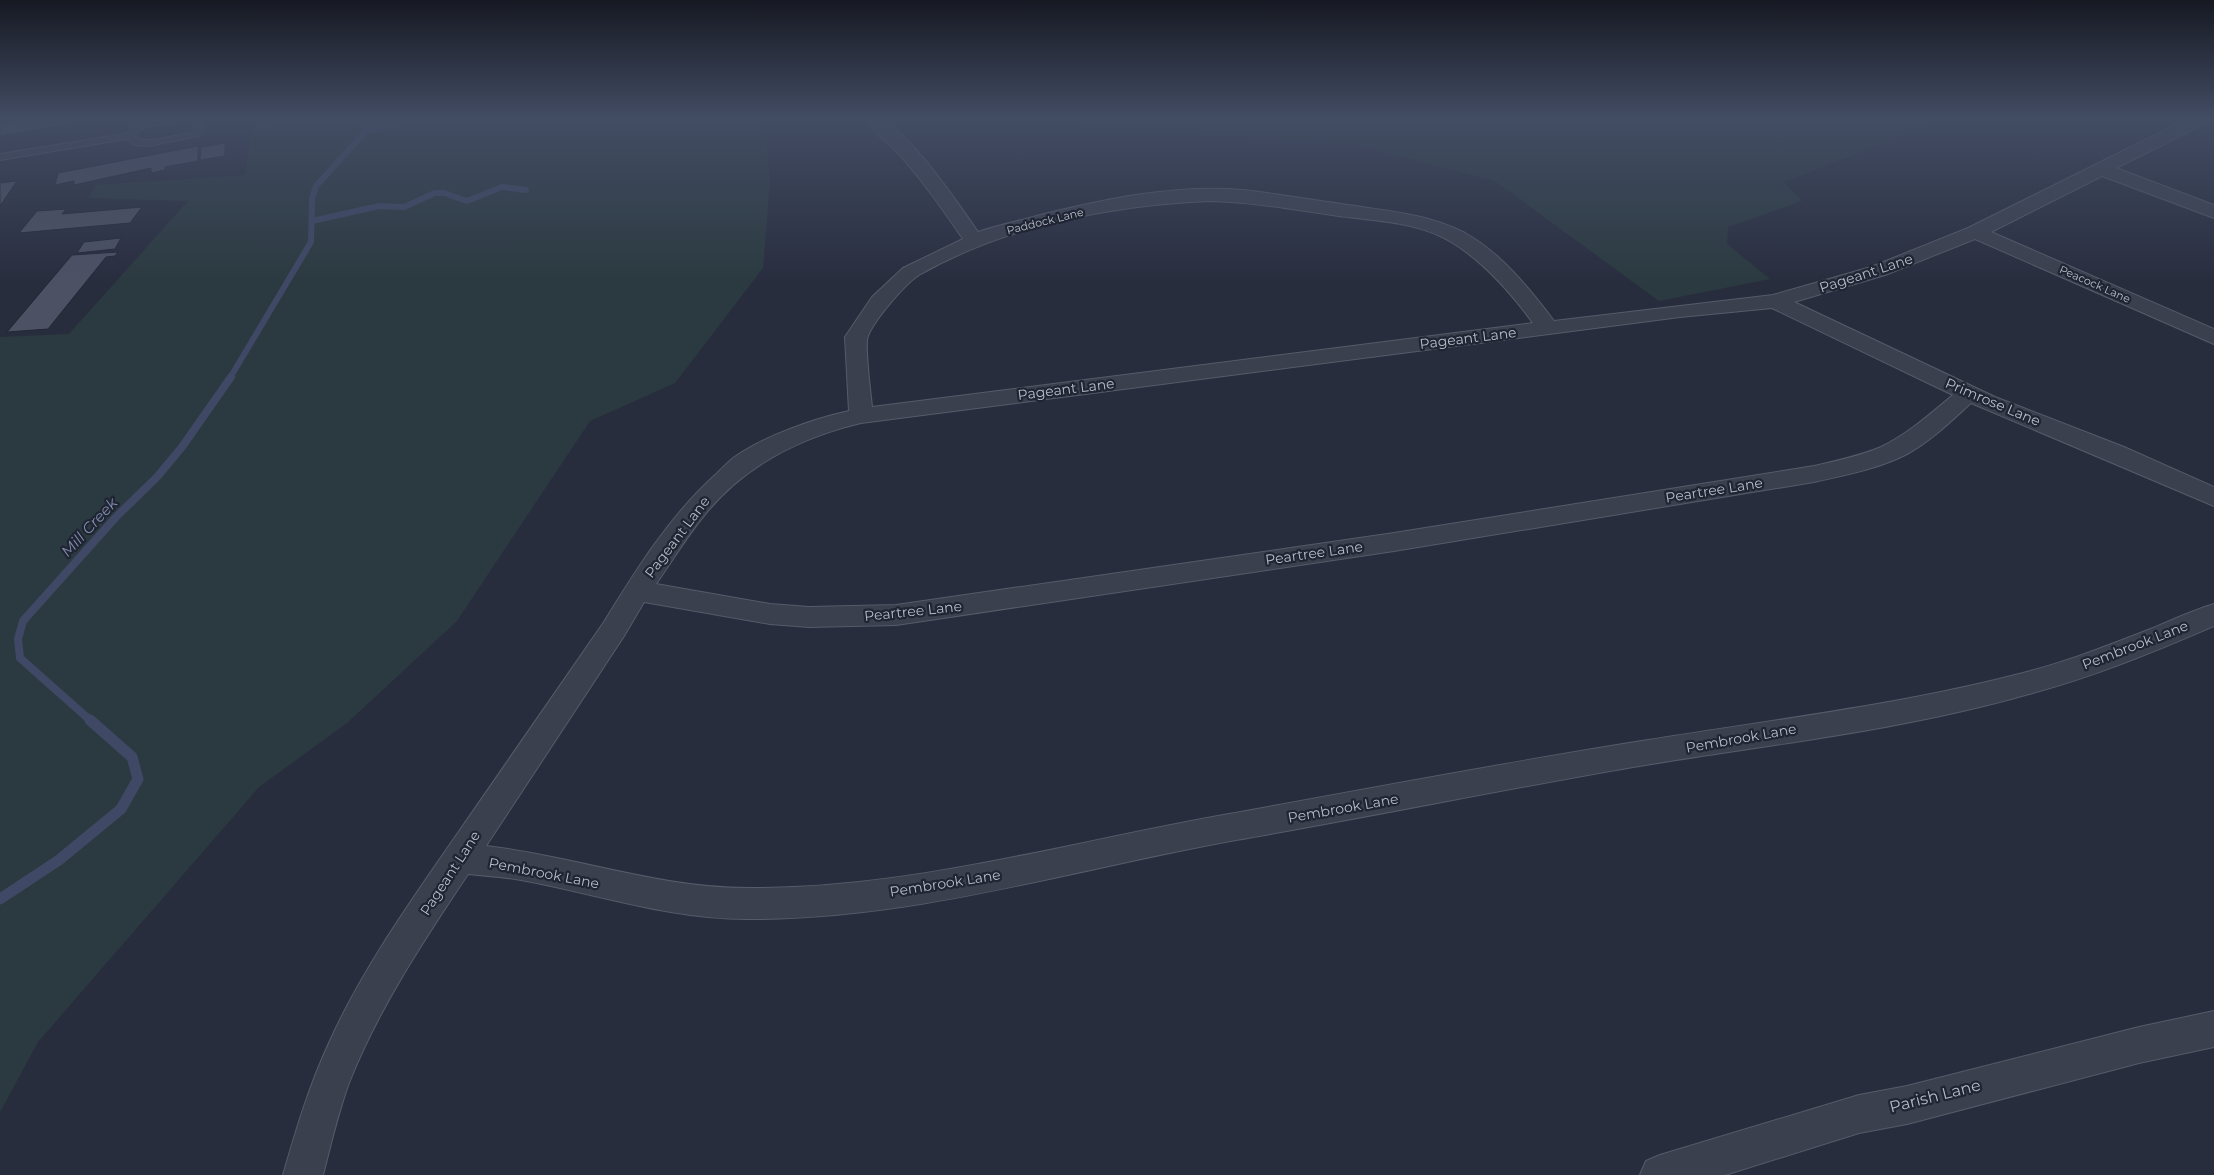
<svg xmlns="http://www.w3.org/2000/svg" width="2214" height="1175" font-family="Montserrat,sans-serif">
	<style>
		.green { fill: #2b3a40 }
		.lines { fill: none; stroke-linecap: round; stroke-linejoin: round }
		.stream-far2 { stroke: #3f4865; stroke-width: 6 }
		.stream-far1 { stroke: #3f4865; stroke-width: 8 }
		.stream { stroke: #3f4865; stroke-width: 11 }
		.building { fill: #4c5164; stroke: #222735 }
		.service-casing { stroke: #565b69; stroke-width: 2 }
		.minor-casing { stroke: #565b69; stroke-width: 2 }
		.service { fill: #3b404e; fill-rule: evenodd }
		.minor { fill: #3b404e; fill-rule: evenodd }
		.labels { text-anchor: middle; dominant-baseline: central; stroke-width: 4.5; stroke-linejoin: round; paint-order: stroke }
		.far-street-label { font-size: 11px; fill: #b8bbc9; stroke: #202533 }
		.street-label { font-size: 14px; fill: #b8bbc9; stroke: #202533 }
		.water-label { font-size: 15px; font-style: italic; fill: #828dad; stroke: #202533 }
		.near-street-label { font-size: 16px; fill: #b8bbc9; stroke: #202533 }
	</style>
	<rect width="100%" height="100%" fill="#282d3e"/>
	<!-- green -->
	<path class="green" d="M277,119H765L770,182L763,268L675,383L590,421L457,621L347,723L259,787L38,1042L0,1112V337L69,334L188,201L88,198L96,185L245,175L252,125Z
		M999,119H1946L1784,182L1802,201L1728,227L1727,244L1770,279L1659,301L1495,181L1352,144L1148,130L1003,124Z"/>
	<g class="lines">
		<!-- stream-far2 -->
		<path class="stream-far2" d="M366,131L418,119
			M312,221L379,206L404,207L435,193H444L467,201L502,187L526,190
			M230,378L311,242L312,199L316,186L366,131L372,119"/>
		<!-- stream-far1 -->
		<path class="stream-far1" d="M91,721L20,658L18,639L23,621L116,517L157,477L182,447L231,377"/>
		<!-- stream -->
		<path class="stream" d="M0,899L59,860L121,809L138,779L132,757L90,720"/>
	</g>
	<!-- building -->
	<path class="building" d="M30,119H99L0,136V124Z
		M225,143V156L200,160L201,147Z
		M198,146V161L165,167V170L151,173V168L74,185V181L55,185L58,173Z
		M17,181L0,206V183Z
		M142,207L130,223L19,233L37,211L66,209L62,214Z
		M121,238L115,249L77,253L84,242Z
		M118,252L115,256L106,257L48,329L7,332L72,255Z"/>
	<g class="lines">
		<!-- service casing -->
		<g class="service-casing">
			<path id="service" d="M166,119H184L180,122L145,127L134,136C148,146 175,135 192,132L195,130L194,119H202L203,131L198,136L148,146L135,145L126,139L0,160V154L125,134L139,123Z"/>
		</g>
		<!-- minor casing -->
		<g class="minor-casing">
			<path id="minor" d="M2187,119H2209L2206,123L2116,168L2214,205V218L2102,176L1991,232L2214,329V344L1975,239L1885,275L1794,302L1995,397L2124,447L2214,487V506L1971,403C1951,421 1931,441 1907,454C1878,469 1845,475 1814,482L1394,551L896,625L809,627L770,624L644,602L624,636L486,846C574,856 658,888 748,888C911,889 1069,842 1229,814C1368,789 1508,762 1648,740C1773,720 1900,705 2023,673C2066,662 2107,646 2148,630C2170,621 2191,611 2214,604V626C2154,652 2093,677 2029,694C1900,731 1765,745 1633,767C1500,790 1369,817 1236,840C1075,869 916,919 750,919C672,920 598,894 521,880C504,877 486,876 468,874C424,940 378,1009 349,1083C338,1113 331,1144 323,1175H283C296,1130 309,1086 329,1043C361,971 409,904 453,840C504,767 554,694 604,622C636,570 669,517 714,476C721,470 728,461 736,456C767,435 813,419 849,411L845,337L872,297L903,268L963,239C943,210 923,181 899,154C891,144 875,134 868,125L871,121C875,120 878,119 882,121C910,132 960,206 978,232C998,225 1020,221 1040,215C1105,199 1175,184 1243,190C1278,194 1313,200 1348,205C1388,211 1428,214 1465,233C1501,253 1529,288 1554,321L1773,295L1871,267L1968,228ZM1210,201C1253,202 1296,210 1339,216C1377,221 1420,222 1453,243C1485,263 1511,293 1533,323L872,407C871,395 864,344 868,336C874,320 905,284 919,275C1004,226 1113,205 1210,201ZM1772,308L1953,395C1930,414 1908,434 1881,447C1860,456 1836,461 1814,466L1394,533L896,605L809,607L770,604L656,584C673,560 688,534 707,512C746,465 802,437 861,423L1680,317Z
				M2214,1011V1047L2139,1063L1907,1124L1859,1133L1725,1175H1640L1646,1161L1660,1155L1859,1095L1907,1086L2139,1027Z"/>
		</g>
		<!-- service -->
		<use href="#service" class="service"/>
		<!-- minor -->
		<use href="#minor" class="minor"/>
	</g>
	<!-- sky -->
	<linearGradient id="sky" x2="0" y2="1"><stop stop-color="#161922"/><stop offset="0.42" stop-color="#424c63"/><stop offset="1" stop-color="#424c63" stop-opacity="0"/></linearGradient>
	<rect width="2214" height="283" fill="url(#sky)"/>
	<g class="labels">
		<!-- far-street labels -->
		<g class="far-street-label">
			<text transform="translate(1045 221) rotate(-14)">Paddock Lane</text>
			<text transform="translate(2095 284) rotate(24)">Peacock Lane</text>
		</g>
		<!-- street labels -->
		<g class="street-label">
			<text transform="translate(1866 273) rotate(-18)">Pageant Lane</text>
			<text transform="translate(1468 338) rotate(-7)">Pageant Lane</text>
			<text transform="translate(1066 389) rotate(-7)">Pageant Lane</text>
			<text transform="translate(1993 402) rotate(23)">Primrose Lane</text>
			<text transform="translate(1714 490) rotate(-9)">Peartree Lane</text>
			<text transform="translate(677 537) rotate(-53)">Pageant Lane</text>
			<text transform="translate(1314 553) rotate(-8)">Peartree Lane</text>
			<text transform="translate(913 611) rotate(-6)">Peartree Lane</text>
			<text transform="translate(2135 645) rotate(-21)">Pembrook Lane</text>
			<text transform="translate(1741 738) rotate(-10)">Pembrook Lane</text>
			<text transform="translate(1343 808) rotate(-10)">Pembrook Lane</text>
			<text transform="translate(450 873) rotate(-57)">Pageant Lane</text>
			<text transform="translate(544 873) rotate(11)">Pembrook Lane</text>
			<text transform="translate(945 883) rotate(-9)">Pembrook Lane</text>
		</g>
		<!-- water labels -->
		<g class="water-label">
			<text transform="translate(89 527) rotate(-47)">Mill Creek</text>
		</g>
		<!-- near-street labels -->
		<g class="near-street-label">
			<text transform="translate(1935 1096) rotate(-14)">Parish Lane</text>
		</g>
	</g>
</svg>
